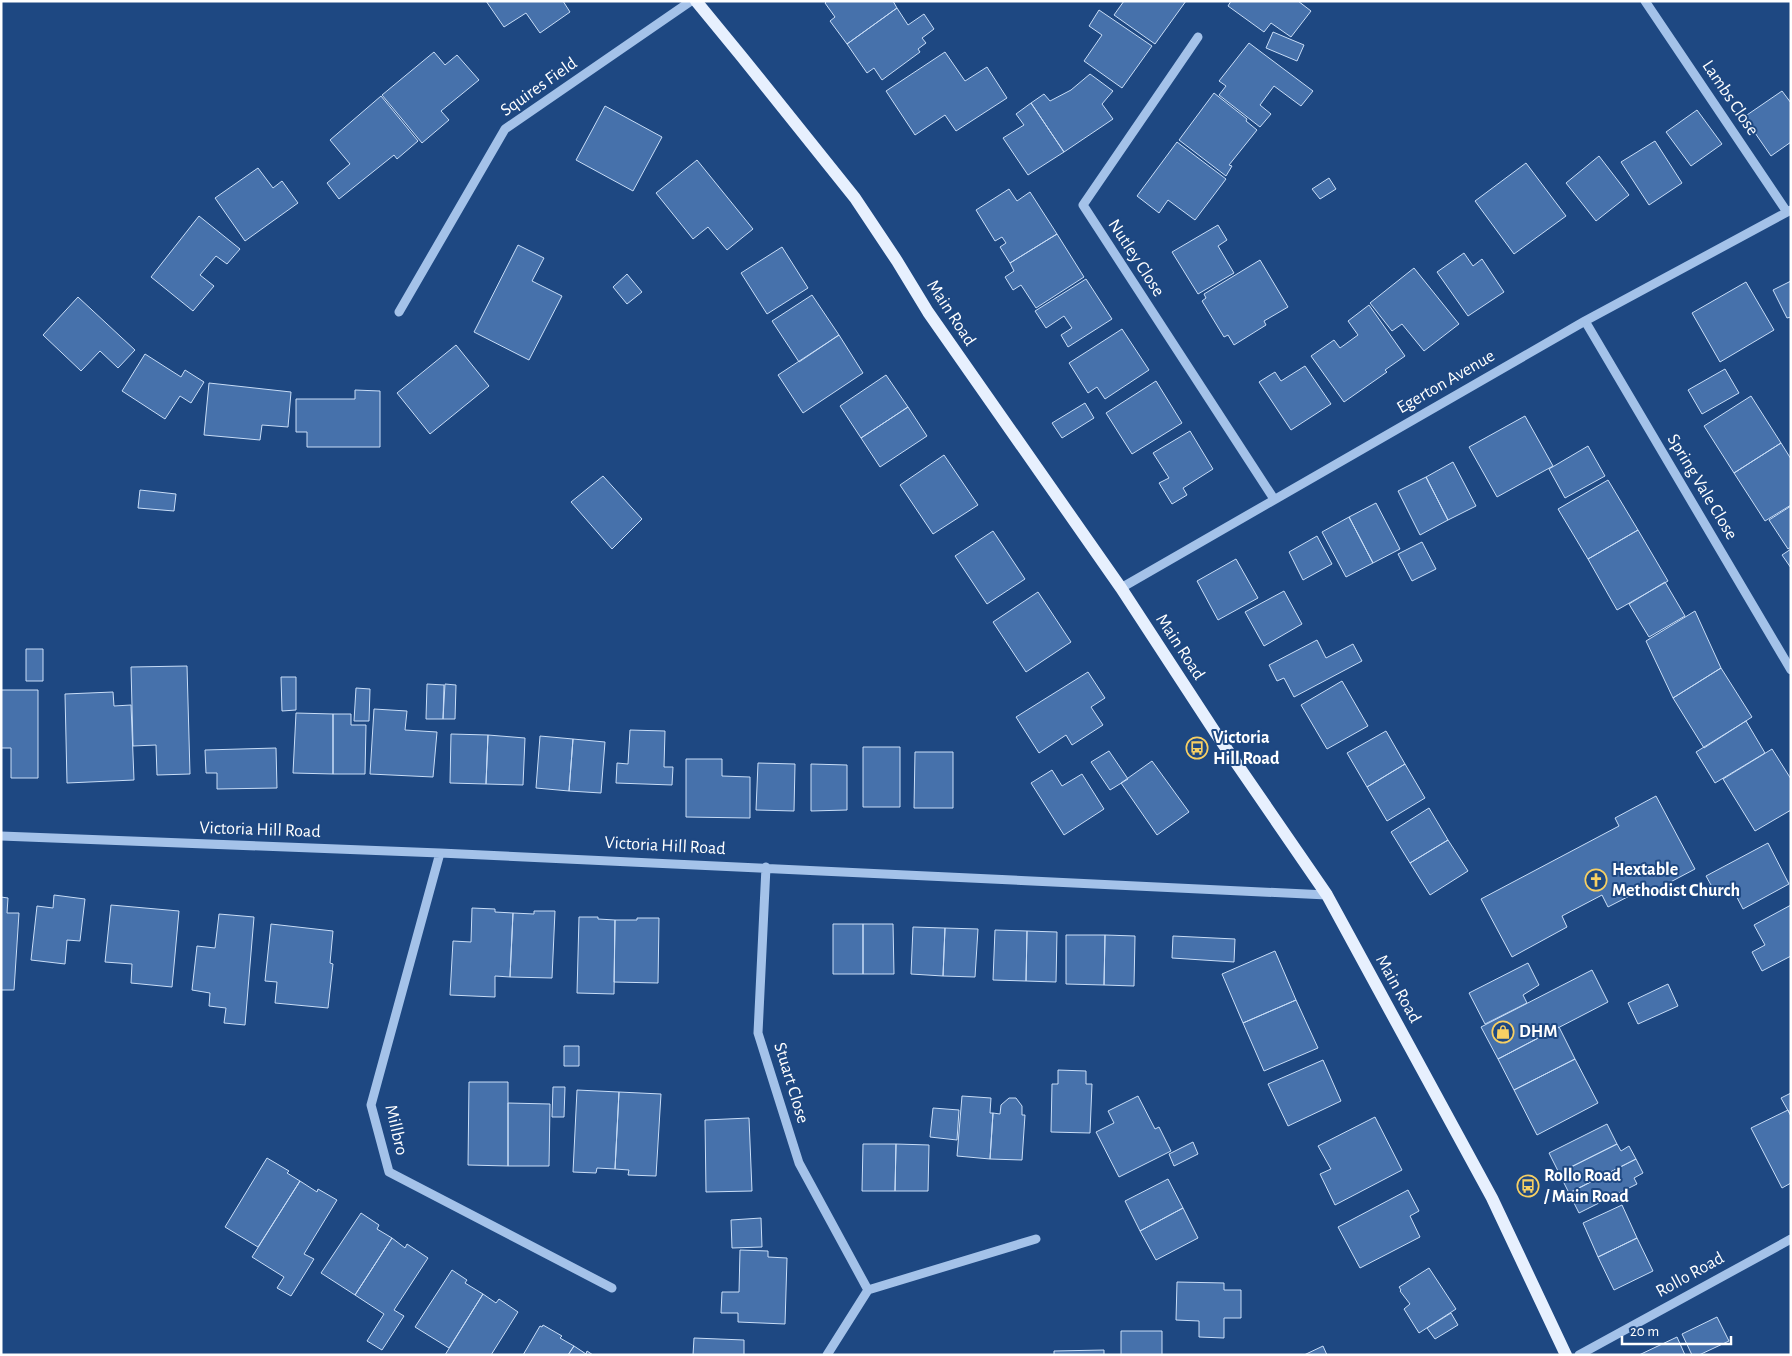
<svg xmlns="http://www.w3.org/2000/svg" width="1792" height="1356" font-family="'Alegreya Sans',sans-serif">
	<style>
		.building { fill: #4671ab; stroke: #c8ddf7 }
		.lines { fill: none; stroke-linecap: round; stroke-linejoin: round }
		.minor { stroke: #a4c2e9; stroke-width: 9 }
		.major { stroke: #e7f0fe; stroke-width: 12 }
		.labels { text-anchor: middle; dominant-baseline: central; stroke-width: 4; stroke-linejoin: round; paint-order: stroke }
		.street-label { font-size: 18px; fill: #fff; stroke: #1e4882 }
		.poi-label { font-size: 18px; font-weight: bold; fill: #fff; stroke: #1e4882; text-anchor: start }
	</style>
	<rect width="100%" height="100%" fill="#1e4882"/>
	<!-- building -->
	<path class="building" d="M486,1H563L570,12L540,33L526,13L504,27Z
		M827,1H893L897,8L847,44L830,21L835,17L825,3Z
		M1124,1H1186L1155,44L1114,15Z
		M1231,1H1298L1311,11L1291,37L1271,23L1264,32L1228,6Z
		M897,8L908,25L924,14L934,29L922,38L926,43L918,49L920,52L882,80L874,68L867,73L847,44Z
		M1099,10L1152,46L1122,88L1084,61L1102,35L1089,26Z
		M1273,32L1304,45L1297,61L1266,48Z
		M1249,43L1313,91L1301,106L1274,86L1260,105L1271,114L1260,127L1219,95L1226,86L1219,81Z
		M434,52L445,65L457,55L479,80L441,111L449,120L422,143L382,95Z
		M945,52L965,81L987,67L1007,98L956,131L945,115L915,135L886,91Z
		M1090,74L1113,91L1102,104L1113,119L1064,152L1031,103L1044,94L1050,101L1071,90Z
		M1782,91L1791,103V142L1771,156L1744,117Z
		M1214,93L1247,119L1246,121L1257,130L1229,165L1232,166L1226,176L1179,140Z
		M381,96L418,141L397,159L394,155L339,199L327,183L350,164L330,140Z
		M1031,103L1064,152L1028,175L1003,138L1024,125L1016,114Z
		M605,106L662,137L633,191L576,160Z
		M1697,110L1722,144L1691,166L1666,132Z
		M1655,141L1682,183L1649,205L1621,162Z
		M1177,142L1226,179L1195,220L1168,200L1159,213L1137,196Z
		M1599,156L1629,195L1596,221L1566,183Z
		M697,160L753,229L727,250L708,227L693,239L656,193Z
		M1526,163L1566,216L1514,254L1475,201Z
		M258,168L273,188L282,181L298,203L245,241L215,198Z
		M1329,178L1336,189L1320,199L1312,189Z
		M1009,189L1017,201L1030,192L1057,234L1010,263L1000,247L1006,243L1002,237L995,241L976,210Z
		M199,216L240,249L227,264L216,256L200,275L214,286L193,311L151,277Z
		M1218,225L1227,240L1218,246L1234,273L1198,294L1172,252Z
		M1057,234L1084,277L1036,308L1021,285L1013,290L1005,277L1014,271L1010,263Z
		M518,245L544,258L532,281L562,296L529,360L474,332Z
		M782,247L808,288L767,314L741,273Z
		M1464,253L1473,266L1482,259L1504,292L1468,316L1437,272Z
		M1260,260L1288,307L1264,321L1266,325L1234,345L1228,335L1224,337L1202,301L1206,298L1204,294Z
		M1414,268L1459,324L1424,351L1402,324L1392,331L1370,303Z
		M627,274L642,292L627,304L613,287Z
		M1086,279L1112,319L1068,347L1061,335L1072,328L1064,316L1046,328L1035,311Z
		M1791,281V317L1787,318L1773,290Z
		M1746,282L1774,330L1720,362L1692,313Z
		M812,295L839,335L799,362L772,321Z
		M78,297L135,350L118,368L100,351L81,371L43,335Z
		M1369,305L1405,356L1385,370L1387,372L1344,402L1311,356L1334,340L1340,348L1358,335L1348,321Z
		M1122,329L1149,370L1105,399L1097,387L1088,393L1069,363Z
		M839,335L863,373L803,413L778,375Z
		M456,345L489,386L430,434L397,393Z
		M145,354L181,377L185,370L204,382L191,403L180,396L165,419L122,391Z
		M1305,366L1331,404L1291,430L1259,382L1275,372L1281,381Z
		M1725,369L1739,393L1702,414L1688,390Z
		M886,375L908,407L861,438L840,406Z
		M1156,381L1182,423L1132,454L1106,413Z
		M209,383L291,392L288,427L262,425L260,440L204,435Z
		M355,390L380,391V447H307V432H296V399H355Z
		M1751,396L1781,443L1734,473L1704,426Z
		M1085,403L1094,418L1062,438L1052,423Z
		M908,407L927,436L880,467L861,438Z
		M1525,416L1553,466L1497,497L1469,447Z
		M1190,431L1213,469L1183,488L1187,495L1172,504L1159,483L1169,478L1153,453Z
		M1781,443L1791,459V505L1765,521L1734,473Z
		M1588,446L1605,476L1565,498L1549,469Z
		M944,455L978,505L933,534L900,485Z
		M1453,462L1476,506L1448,520L1426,477Z
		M603,476L642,519L612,549L571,502Z
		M1426,477L1448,520L1420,535L1398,491Z
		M1608,480L1638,530L1588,559L1558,509Z
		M140,490L176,494L174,511L138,508Z
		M1376,503L1400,549L1373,563L1349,517Z
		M1791,506V547L1788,549L1769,520Z
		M1349,517L1373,563L1346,577L1322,532Z
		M1638,530L1668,581L1617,610L1588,559Z
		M993,531L1025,579L987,604L955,556Z
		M1317,536L1332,564L1303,580L1289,552Z
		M1422,542L1436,569L1412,581L1398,554Z
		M1791,549V568L1782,555Z
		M1236,559L1258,598L1218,620L1197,581Z
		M1665,582L1685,616L1649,637L1629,604Z
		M1284,591L1302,624L1264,646L1245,612Z
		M1038,592L1071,642L1026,672L993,622Z
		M1695,611L1721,668L1673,698L1646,641Z
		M1317,640L1326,658L1353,644L1362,661L1294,697L1284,678L1277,681L1269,665Z
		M26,649H43V681H26Z
		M187,666L190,774L157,775L156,745L133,746L131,667Z
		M1721,668L1752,717L1704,748L1673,698Z
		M1088,672L1105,698L1091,707L1103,725L1072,745L1066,735L1039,753L1016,717Z
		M281,677H296V710L282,711Z
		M1342,681L1368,726L1327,749L1301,705Z
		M427,684L444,685L443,719H426Z
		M445,684L456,685L455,719H443Z
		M356,688L370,689L369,721H354Z
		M1,690H38V778H11V748H1Z
		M113,692L114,706L131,705L134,780L67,783L65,694Z
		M374,709L407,711L405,730L437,732L433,777L370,774Z
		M296,713L333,714V774L293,773Z
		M333,714H351V725H366L365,774H333Z
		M1746,721L1765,753L1715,783L1696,752Z
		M630,730L665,731L664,767H673L672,785L616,783L617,763L628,764Z
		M1386,731L1405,764L1367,787L1347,753Z
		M451,734L488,735L486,784L450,783Z
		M488,735L525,738L523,785L486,784Z
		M540,736L573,739L569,791L536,788Z
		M573,739L605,742L601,793L569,791Z
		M863,747H900V807H863Z
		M276,748L277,788L217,789V773H206L205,750Z
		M1772,749L1791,779V810L1755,831L1723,779Z
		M1109,751L1128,779L1110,790L1091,762Z
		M915,752H953V808H914Z
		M686,759H722V776L750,777V818L686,817Z
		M1152,761L1189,812L1157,835L1121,783Z
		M758,763L795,764L794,811L756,810Z
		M811,764L847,765V810L811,811Z
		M1405,764L1425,798L1387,821L1367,787Z
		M1052,770L1062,786L1082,774L1104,809L1064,835L1031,783Z
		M1656,796L1695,869L1644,896L1641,890L1608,907L1602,895L1562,916L1567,927L1512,957L1481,899L1619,826L1615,818Z
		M1429,808L1448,840L1410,863L1391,832Z
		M1448,840L1468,871L1430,895L1410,863Z
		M1768,843L1789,884L1743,909L1731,886L1716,894L1706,876Z
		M54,895L85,899L80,941L67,940L65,964L31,960L37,906L53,908Z
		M1,897L8,898L7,913H19L14,990H1Z
		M111,905L179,911L172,987L131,983L132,964L105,962Z
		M1791,905V956L1762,971L1752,952L1765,945L1754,925Z
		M472,908L495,909V912L513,913L510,977L495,976V997L450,995L453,941L471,942Z
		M534,911H555L552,978L510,977L513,913L534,914Z
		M219,914L254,917L245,1025L224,1023L226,1008L209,1006L210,993L192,990L197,946L215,948Z
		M579,917H598V919L615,920L614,994L577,993Z
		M637,918H659L658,983L614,982L615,920H637Z
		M271,924L333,931L330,963L333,964L328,1008L275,1003L277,982L265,981Z
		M833,924H863V974H833Z
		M863,924H893L894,974H863Z
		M913,927L945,928L943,976L911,974Z
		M945,928L978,929L975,977L943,976Z
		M995,930L1027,931L1026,981L993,980Z
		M1027,931L1057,932L1056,982L1026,981Z
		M1066,935H1105L1104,985L1066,984Z
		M1105,935L1135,936L1134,986L1104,985Z
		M1173,936L1235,939L1234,962L1172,958Z
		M1275,951L1296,1000L1243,1023L1222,974Z
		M1528,963L1539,985L1523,995L1527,1003L1485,1024L1469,993Z
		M1592,970L1608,1002L1498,1059L1481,1027Z
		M1668,984L1678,1006L1638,1024L1628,1003Z
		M1296,1000L1318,1048L1264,1071L1243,1023Z
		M1559,1027L1575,1059L1514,1090L1498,1059Z
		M564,1046H579V1066H564Z
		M1575,1059L1598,1103L1537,1135L1514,1090Z
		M1323,1060L1341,1101L1288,1126L1268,1084Z
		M1058,1070L1086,1071V1084H1092L1090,1133L1051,1132L1052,1084H1058Z
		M469,1082H508V1166L468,1165Z
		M553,1087H565L564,1117H552Z
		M577,1090L619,1092L615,1169L597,1168L596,1173L573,1172Z
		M619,1092L661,1094L656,1176L628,1175L629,1170L615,1169Z
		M1791,1093V1116L1781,1098Z
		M962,1096L991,1098L990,1113H993L990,1159L957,1156Z
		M1138,1096L1155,1129L1159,1127L1171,1151L1119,1177L1096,1132L1114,1123L1108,1111Z
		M1009,1098H1016L1022,1106V1115H1025L1022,1160L990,1159L993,1113L1000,1114L1001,1105Z
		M508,1103L550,1104L549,1166H508Z
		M933,1108L959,1110L957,1140L930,1137Z
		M1788,1110L1791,1116V1183L1782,1188L1751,1128Z
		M1375,1117L1402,1170L1335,1205L1320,1174L1331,1169L1318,1146Z
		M749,1118L752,1191L706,1192L705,1120Z
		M1607,1124L1617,1144L1559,1173L1549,1153Z
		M1193,1142L1198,1154L1174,1166L1169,1154Z
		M863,1144H896L895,1191H862Z
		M896,1144L929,1145L928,1191H895Z
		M1617,1144L1621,1151L1629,1146L1636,1159L1569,1193L1559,1173Z
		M267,1158L289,1171L287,1173L300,1181L258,1247L225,1227Z
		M1636,1159L1643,1173L1634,1178L1637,1184L1579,1213L1569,1193Z
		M1168,1179L1183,1208L1140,1231L1125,1201Z
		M300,1181L317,1192L318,1189L337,1200L304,1254L314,1259L291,1296L277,1288L284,1277L252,1257Z
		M1408,1190L1419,1211L1410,1216L1420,1237L1360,1268L1338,1227Z
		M1622,1205L1637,1238L1598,1257L1583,1223Z
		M1183,1208L1198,1238L1156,1260L1140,1231Z
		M361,1213L379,1225L377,1229L392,1238L355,1295L321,1273Z
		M761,1218L762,1247L732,1248L731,1220Z
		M392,1238L405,1248L407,1244L428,1258L394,1310L404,1316L382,1350L367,1341L384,1314L355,1295Z
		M1637,1238L1653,1271L1614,1290L1598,1257Z
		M740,1250L768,1251V1257L787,1258L785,1324L738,1322V1313H721L722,1292H739Z
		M1429,1268L1456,1309L1419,1333L1404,1309L1410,1304L1400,1291L1401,1290L1399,1287Z
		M452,1270L467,1280L465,1283L483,1294L449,1348L415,1327Z
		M1177,1282L1224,1283V1290H1241V1318H1224V1338L1199,1337V1321L1176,1320Z
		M483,1294L496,1303L499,1299L518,1312L491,1355H445Z
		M1451,1313L1458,1325L1435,1339L1427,1328Z
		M1717,1317L1729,1341L1699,1355H1692L1682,1334Z
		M543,1325L562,1336L560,1338L574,1346L568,1355H523L540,1326L542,1327Z
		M1121,1331H1162V1355H1121Z
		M1677,1337L1685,1355H1639Z
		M694,1338L744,1340V1355H693Z
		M574,1346L586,1354L587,1351L593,1355H568Z
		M1323,1346L1327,1355H1304Z
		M1104,1350V1355H1054V1351Z"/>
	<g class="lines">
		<!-- minor -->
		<path class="minor" d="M1645,1L1787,212
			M1198,37L1083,205L1274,499
			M399,312L505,129L691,1
			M1585,321L1791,670
			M1121,588L1585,321L1791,210
			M1,836L440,853L1327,895
			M440,853L371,1105L389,1172L612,1288
			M766,867L758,1033L799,1163L868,1290L827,1355
			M868,1290L1036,1239
			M1579,1355L1791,1239"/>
		<!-- major -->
		<path class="major" d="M696,1L742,57L855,198L897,261L928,312L1121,588L1215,732L1327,895L1492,1198L1566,1355"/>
	</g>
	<!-- icons -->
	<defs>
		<g id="bus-ring" transform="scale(1.125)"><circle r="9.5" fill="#1e4882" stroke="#f8d063" stroke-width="1.5"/><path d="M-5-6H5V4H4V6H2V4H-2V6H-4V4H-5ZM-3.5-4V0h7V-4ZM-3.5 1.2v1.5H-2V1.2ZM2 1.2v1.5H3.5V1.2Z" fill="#f8d063"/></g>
		<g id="church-ring" transform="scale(1.125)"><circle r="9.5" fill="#1e4882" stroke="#f8d063" stroke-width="1.5"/><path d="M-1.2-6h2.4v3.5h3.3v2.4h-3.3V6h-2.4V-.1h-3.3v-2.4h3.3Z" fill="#f8d063"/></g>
		<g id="shop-ring" transform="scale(1.125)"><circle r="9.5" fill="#1e4882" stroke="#f8d063" stroke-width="1.5"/><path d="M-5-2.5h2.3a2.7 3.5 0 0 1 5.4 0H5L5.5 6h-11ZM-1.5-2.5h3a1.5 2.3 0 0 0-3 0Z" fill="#f8d063"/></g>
	</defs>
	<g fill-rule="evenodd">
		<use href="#bus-ring" x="1197" y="748"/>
		<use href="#church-ring" x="1596" y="880"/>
		<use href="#shop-ring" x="1503" y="1032"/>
		<use href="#bus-ring" x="1528" y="1186"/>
	</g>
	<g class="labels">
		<!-- street labels -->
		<g class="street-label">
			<text transform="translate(539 87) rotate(-35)">Squires Field</text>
			<text transform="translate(1730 98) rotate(56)">Lambs Close</text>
			<text transform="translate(1136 258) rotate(57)">Nutley Close</text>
			<text transform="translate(951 313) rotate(57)">Main Road</text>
			<text transform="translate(1446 382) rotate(-30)">Egerton Avenue</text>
			<text transform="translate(1702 487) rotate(59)">Spring Vale Close</text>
			<text transform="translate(1180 647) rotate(57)">Main Road</text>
			<text transform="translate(260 830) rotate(2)">Victoria Hill Road</text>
			<text transform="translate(665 846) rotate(3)">Victoria Hill Road</text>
			<text transform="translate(1398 989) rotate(61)">Main Road</text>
			<text transform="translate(791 1083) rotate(73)">Stuart Close</text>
			<text transform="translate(396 1130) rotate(77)">Millbro</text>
			<text transform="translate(1690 1275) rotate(-29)">Rollo Road</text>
		</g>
		<!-- poi labels -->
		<g class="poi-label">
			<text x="1213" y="738">Victoria<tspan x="1213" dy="21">Hill Road</tspan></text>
			<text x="1612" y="870">Hextable<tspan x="1612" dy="21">Methodist Church</tspan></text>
			<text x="1519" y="1032">DHM</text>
			<text x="1544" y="1176">Rollo Road<tspan x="1544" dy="21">/ Main Road</tspan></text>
		</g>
	</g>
	<!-- border -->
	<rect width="1792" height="1356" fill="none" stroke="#ffffff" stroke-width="5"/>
	<!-- scale -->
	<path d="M1622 1336v8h109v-8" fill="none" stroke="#ffffff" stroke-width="2.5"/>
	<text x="1630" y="1336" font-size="15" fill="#ffffff" stroke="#1e4882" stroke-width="4" paint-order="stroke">20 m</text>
</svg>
